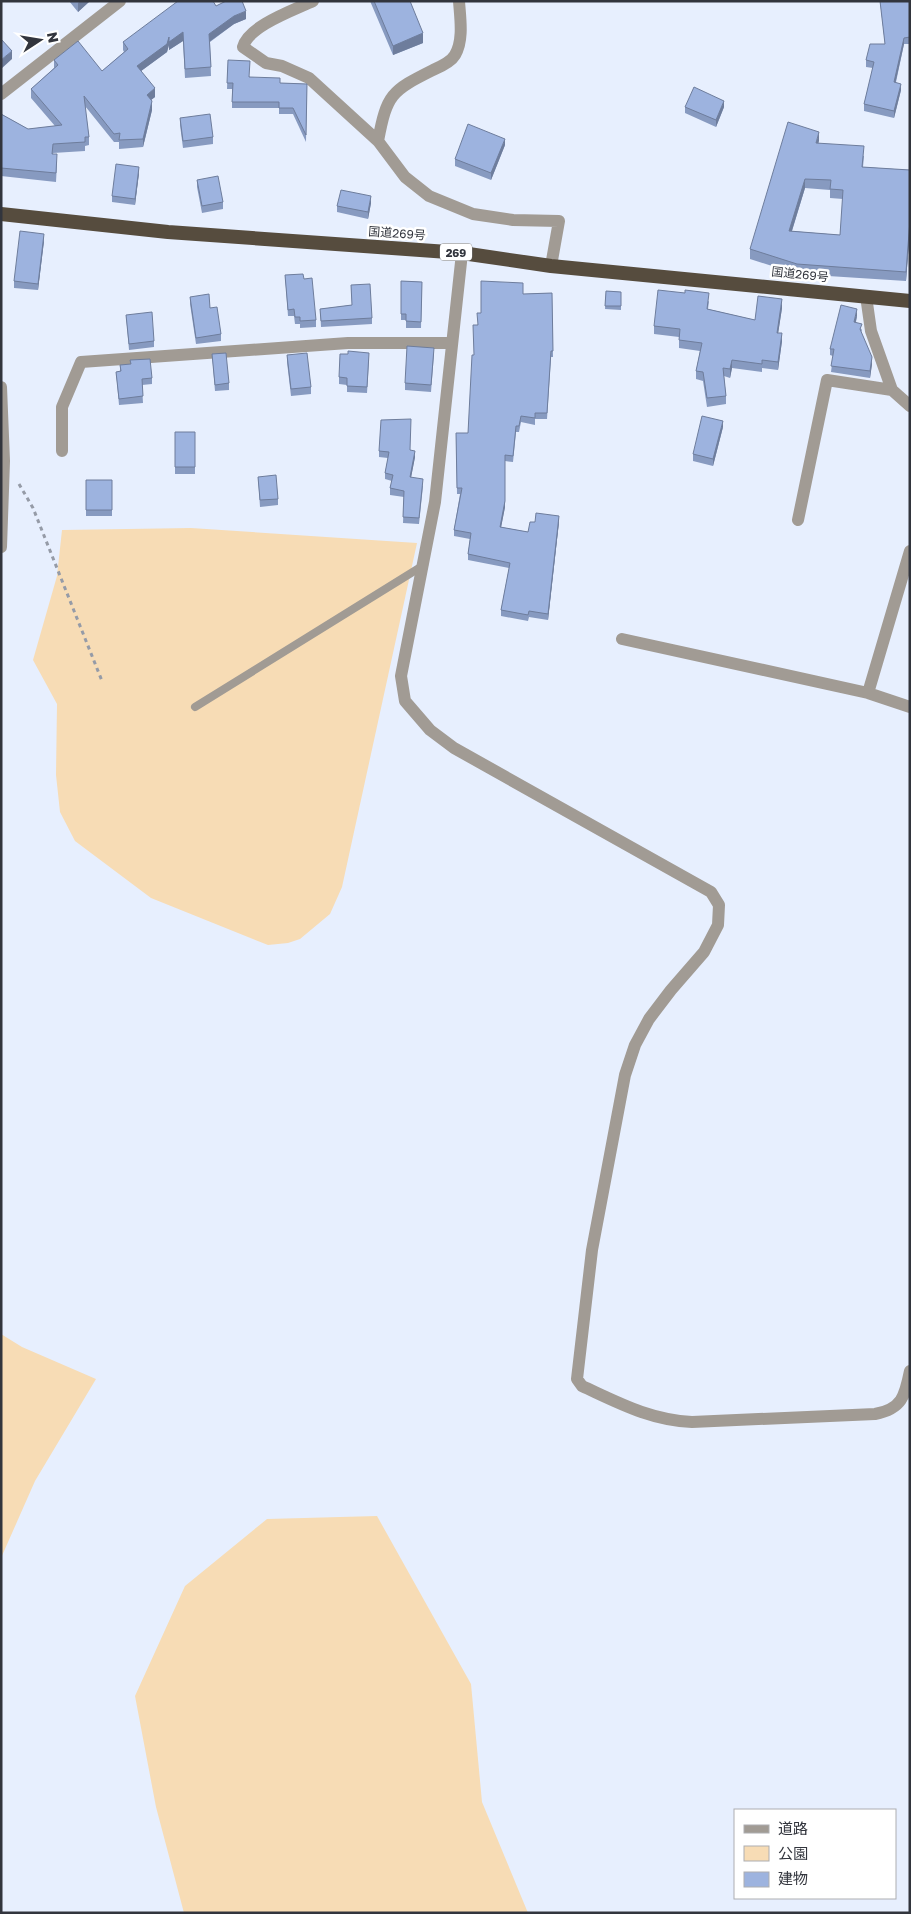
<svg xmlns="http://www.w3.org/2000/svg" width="911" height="1914" font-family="'Golos Text','Noto Sans JP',sans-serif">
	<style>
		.green { fill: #f7dcb5 }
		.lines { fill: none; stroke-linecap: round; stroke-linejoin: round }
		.path { stroke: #959ba7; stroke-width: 3; stroke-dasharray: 4 4; stroke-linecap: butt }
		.service { stroke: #a19b94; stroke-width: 8 }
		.minor { stroke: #a19b94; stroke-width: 12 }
		.tertiary { stroke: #a19b94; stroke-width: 12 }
		.trunk { stroke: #564c3e; stroke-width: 14 }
		.wall { fill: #879ac0; fill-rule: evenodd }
		.shaded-wall { fill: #6e7d9c }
		.building { fill: #9db3df; stroke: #6e7d9c; fill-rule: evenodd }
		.labels { text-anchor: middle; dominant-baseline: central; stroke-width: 5; stroke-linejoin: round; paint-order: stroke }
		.shield { fill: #fff; stroke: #707277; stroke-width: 1 }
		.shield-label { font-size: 11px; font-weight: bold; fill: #32353d }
		.street-label { font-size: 12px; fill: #32353d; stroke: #fff }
	</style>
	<rect width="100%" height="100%" fill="#e7effe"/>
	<!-- green -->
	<path class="green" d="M191,528L417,543L342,887L330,914L300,939L288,943L268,945L151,898L75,841L60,812L56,775L57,704L33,660L57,576L62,530Z
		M1,1334L22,1347L96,1379L35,1481L1,1558Z
		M377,1516L471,1684L482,1802L528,1913H184L156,1807L135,1696L185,1586L267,1519Z"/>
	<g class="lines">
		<!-- path -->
		<path class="path" d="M19,484L33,508L102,681"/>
		<!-- service -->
		<path class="service" d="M195,707L424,565"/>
		<!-- minor -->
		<path class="minor" d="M313,1C294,10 248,26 243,47L266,63L282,66L309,78L378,141L405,177L429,196L473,214L513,220L559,221L551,266
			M1,94L120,1
			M378,141C387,94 391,91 433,70C440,67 451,62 455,55C464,40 460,17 459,1
			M462,253L435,502L401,676L405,701L430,730L454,748L711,892L719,905L718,925L704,952L671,990L649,1019L635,1045L625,1075L592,1250L577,1379L582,1386C619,1403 650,1420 692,1422L875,1414C902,1409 905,1396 910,1371
			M866,296L871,331L892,390L910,406
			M62,451V407L81,362L348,343H451
			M798,520L827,380L892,390
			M622,639L868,693L910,707
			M868,693L910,551"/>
		<!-- tertiary -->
		<path class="tertiary" d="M1,387L4,461L1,547"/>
		<!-- trunk -->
		<path class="trunk" d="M1,214L168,232L462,253L551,266L910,301"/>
	</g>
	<!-- wall -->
	<path class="wall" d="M69,1H90L78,12Z
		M370,1H410L423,43L393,55Z
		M880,1H910V44H904L896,82L901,90L894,118L864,111V104L873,68L866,67V60L885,44Z
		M216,6L246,19L234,24L210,42L211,76L185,78L183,41L169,50V45L167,52L141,71L155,97L151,100L152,110L143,147L119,149V142H114L85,106L89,137V145L85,146V151L53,153L57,163L56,182L1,176V114L28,129L55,126L31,98V89L54,68V60L102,71L124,52L123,50V42Z
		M228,60L250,77L280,83L307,84L306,142L293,114H279V108H232V89H227Z
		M685,107H724L716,127L685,113Z
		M180,118L213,137V144L183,148L180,125Z
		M819,141L818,143L864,156L863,167L910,170V229L906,281L797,274L750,259V249ZM805,188L830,190V198L843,199L840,235L792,231Z
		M505,145L491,180L455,166V159Z
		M139,173L135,205L112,202V196Z
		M197,180L223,202V209L202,213L197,187Z
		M371,203L368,219L337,212V206Z
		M44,241L38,290L14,288V281Z
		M285,275L304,279L316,320V327L300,328V324H295L294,316H288Z
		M401,281L422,282L421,328H406V320H401Z
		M351,285L372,318V324L321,327L320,309L352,305Z
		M606,291L621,292V310L605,309Z
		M552,293L553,357H551L547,419H535V425L521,422L519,432H516L513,462L505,461V507L501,527L528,532L535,522H559L548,620L529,617L528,621L501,616V610L509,568L468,560V554L470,539L454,536V530L460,494H457L456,433H468L474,355L477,325L523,294Z
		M190,297L210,308L221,334V341L196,344L190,304Z
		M709,301L708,309L755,320L782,308L778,333L782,341L778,370L762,368V372L732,368L730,378L724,376L726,396V404L707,407L703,381L696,379V371L700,351L679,348V337L654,334V326Z
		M126,315L154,341V347L129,350Z
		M857,316L856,322L862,330L861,332L872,364L870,378L831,372L833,356L830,355V349Z
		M212,354L229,383V390L215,391Z
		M348,354L369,360L367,393L347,392V385L339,384V377Z
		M434,354L431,392L405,390V383Z
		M287,355L311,387V394L291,396L287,362Z
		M120,365L152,378V384L142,385L143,403L119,405L116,372L120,371Z
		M723,427L713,466L693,461V454Z
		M175,432H195V474H175Z
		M410,450L415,457L411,477L423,486L419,524L403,523L404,497L390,495V488L392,481L385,479V473L388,458L379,457V451Z
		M258,477L278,499V505L260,507Z
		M86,480H112V516H86Z"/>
	<!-- shaded-wall -->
	<path class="shaded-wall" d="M80,1H90L78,12V3Z
		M246,11V19L234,24L209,42V34L234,16Z
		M183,32V41L169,50V42Z
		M423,33V43L393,55V46Z
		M169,37V45L167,52L137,74V66Z
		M904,38V44L894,89V82Z
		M12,51V59L1,69V60Z
		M901,84V90L894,118V111Z
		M155,88V97L147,103V95Z
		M152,101V110L143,147V139Z
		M724,101V107L716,127V120Z
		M819,132V141L816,152V143Z
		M505,139V145L491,180V173Z
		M139,167V173L135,205V199Z
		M805,179V188L789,240V231Z
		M371,196V203L368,219V212Z
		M910,220V229L906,281V272Z
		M44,234V241L38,290V284Z
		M782,299V308L777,341V333Z
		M857,309V316L854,329V322Z
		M782,333V341L778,370V362Z
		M872,357V364L870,378V371Z
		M732,360V368L730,378V369Z
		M723,421V427L713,466V459Z
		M415,451V457L410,483V477Z
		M505,461V507L500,533V527Z
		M559,516V522L548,620V614Z"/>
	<!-- building -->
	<path class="building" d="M178,1H213L216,6L226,1H242L246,11L234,16L209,34L211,67L185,69L183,32L169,42V37L167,44L137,66L155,88L147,95L152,101L143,139L119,140L120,133L114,134L84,96L89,137H85V142L53,144L52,154H57L56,173L1,168V114L28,129L62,125L31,89L58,65L54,60L78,41L102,71L128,49L123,42Z
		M374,1H410L423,33L393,46Z
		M880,1H910V37L904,38L894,82L901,84L894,111L864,104L874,62L866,60L870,44H885Z
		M1,39L12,51L1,60Z
		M228,60L250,61L249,77L280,78V83L307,84L306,135L293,108H279V102H232L233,83H227Z
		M694,87L724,101L716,120L685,107Z
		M210,114L213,137L183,141L180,118Z
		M788,122L819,132L816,143L864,146L862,167L910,170V220L906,272L797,264L750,249ZM805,179L831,180L830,189L843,190L840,235L789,231Z
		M468,124L505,139L491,173L455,159Z
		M116,164L139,167L135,199L112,196Z
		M218,176L223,202L202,206L197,180Z
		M341,190L371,196L368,212L337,206Z
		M20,231L44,234L38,284L14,281Z
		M303,274L304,279L312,278L316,320L300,321V317H295L294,309L288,310L285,275Z
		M401,281L422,282L421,322L406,321V314H401Z
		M481,281L523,283V294L552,293L553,351H551L547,413H535V418L521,416L519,426H516L513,456L505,455V501L500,527L528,532L530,522H535L536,513L559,516L548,614L529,611L528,615L501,610L510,563L468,554L471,533L454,530L462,488H457L456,433H468L472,355H474L473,325H478L477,313H481Z
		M370,284L372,318L321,321L320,309L352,305L351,285Z
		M658,290L685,293V290L709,293L707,309L755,320L758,296L782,299L777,333H782L778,362L762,360V364L732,360L730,369L723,368L726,396L707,398L703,372L696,371L702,343L679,340L680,329L654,326Z
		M606,291L621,292V306H605Z
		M209,294L210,308L217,307L221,334L196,338L190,297Z
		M841,305L857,309L854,322L862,324L860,329L872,357L870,371L831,366L834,349H830Z
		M152,312L154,341L129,344L126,315Z
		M407,346L434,348L431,385L405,383Z
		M348,351L369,353L367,387L347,386V378L339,377L340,354H348Z
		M226,353L229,383L215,385L212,354Z
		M307,353L311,387L291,389L287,355Z
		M150,359L152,378L142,379L143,396L119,399L116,372L121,371L120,365L131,364L130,360Z
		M702,416L723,421L713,459L693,454Z
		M411,419L410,450L415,451L410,477L423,479L419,518L403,517L404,491L390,488L393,475L385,473L389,452L379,451L381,420Z
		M175,432H195V467H175Z
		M276,475L278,499L260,500L258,477Z
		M86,480H112V510H86Z"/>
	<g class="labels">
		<!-- shield labels -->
		<rect class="shield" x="440" y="243.5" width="32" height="17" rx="4"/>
		<g class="shield-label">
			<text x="456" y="252">269</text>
		</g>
		<!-- street labels -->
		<g class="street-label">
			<text transform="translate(397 233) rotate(4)">国道269号</text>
			<text transform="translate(800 274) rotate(6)">国道269号</text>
		</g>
	</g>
	<!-- border -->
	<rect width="911" height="1914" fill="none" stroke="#32353d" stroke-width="5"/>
	<!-- legend -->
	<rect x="734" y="1809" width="162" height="90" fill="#ffffff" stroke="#adaeb1"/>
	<rect x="744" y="1825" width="25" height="8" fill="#a19b94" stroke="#adaeb1"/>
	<text x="778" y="1834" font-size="15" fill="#32353d">道路</text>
	<rect x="744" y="1846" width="25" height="15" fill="#f7dcb5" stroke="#adaeb1"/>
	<text x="778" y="1859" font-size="15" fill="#32353d">公園</text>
	<rect x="744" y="1872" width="25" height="15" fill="#9db3df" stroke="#adaeb1"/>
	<text x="778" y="1884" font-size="15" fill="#32353d">建物</text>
	<!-- north arrow -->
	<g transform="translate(40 40) rotate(78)" stroke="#ffffff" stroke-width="4" paint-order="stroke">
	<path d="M0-4L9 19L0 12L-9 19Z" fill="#32353d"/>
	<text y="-8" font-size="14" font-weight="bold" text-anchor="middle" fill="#32353d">N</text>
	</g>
</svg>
